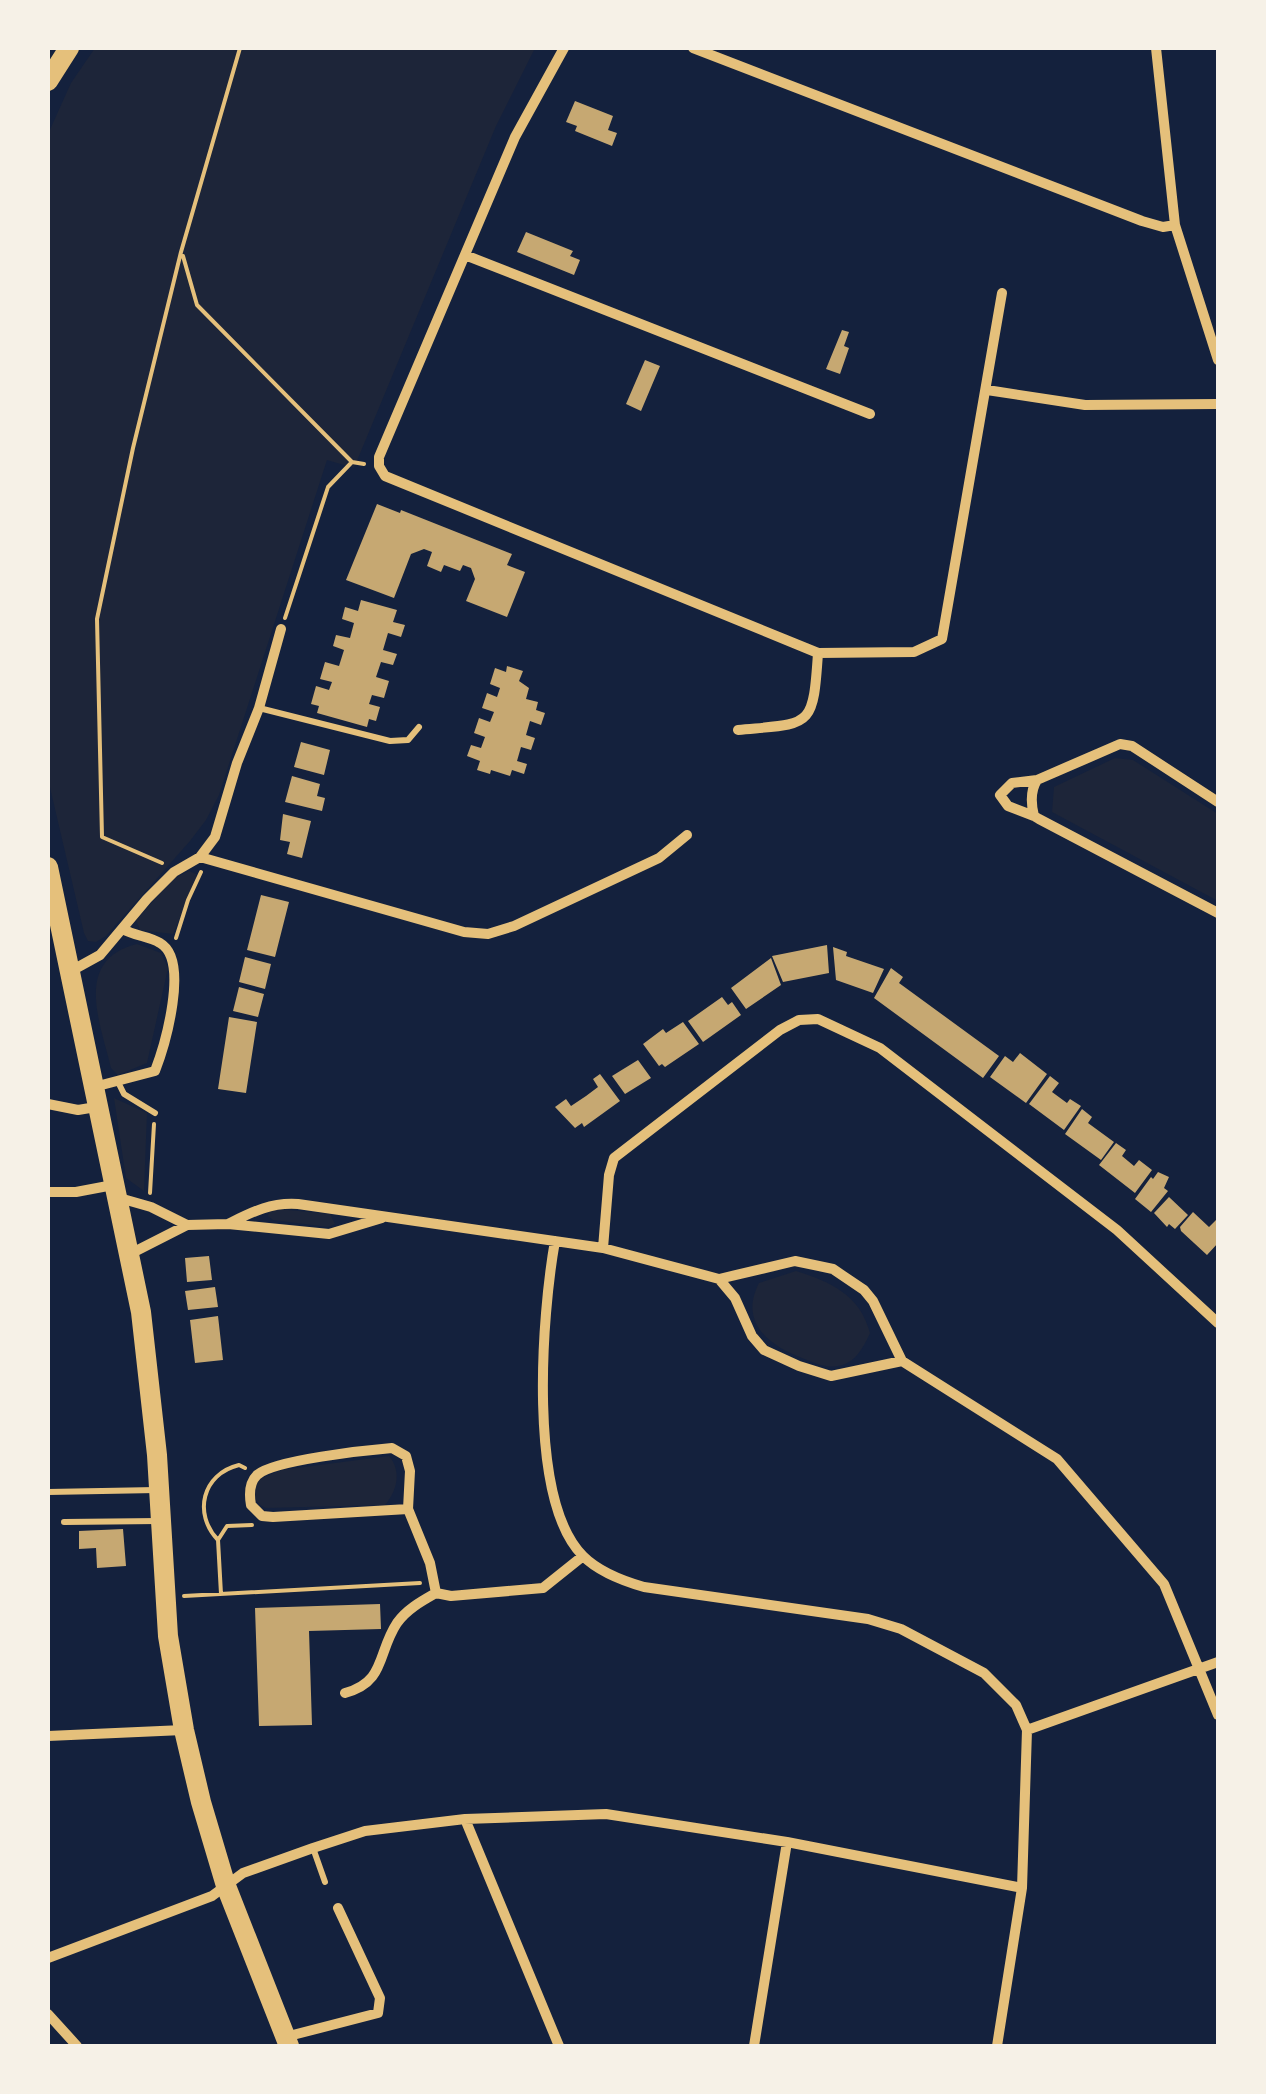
<svg xmlns="http://www.w3.org/2000/svg" width="1266" height="2094" font-family="'Times New Roman',serif">
	<style>
		.green { fill: #1d2539 }
		.building { fill: #c6a872 }
		.lines { fill: none; stroke-linecap: round; stroke-linejoin: round }
		.path { stroke: #e5c07b; stroke-width: 4 }
		.service { stroke: #e5c07b; stroke-width: 6 }
		.minor { stroke: #e5c07b; stroke-width: 10 }
		.primary { stroke: #e5c07b; stroke-width: 20 }
	</style>
	<rect width="100%" height="100%" fill="#14213d"/>
	<!-- green -->
	<path class="green" d="M95,48H535L496,126L354,468L327,460L219,795L206,820L190,841L106,936L96,942L88,941L84,933L48,779V134L71,83Z
		M1115,758L1133,760L1218,814V901L1052,812L1054,787Z
		M189,871L196,874V881L173,934L140,930L136,920L173,879Z
		M137,944L161,953L168,968L147,1063L118,1075L111,1068C100,1022 73,960 137,944Z
		M114,1098L147,1113L144,1191L126,1178Z
		M278,1209L330,1214L335,1224L328,1227L273,1220L268,1216L269,1211Z
		M796,1271C831,1282 860,1295 870,1333C865,1344 858,1358 847,1363C831,1371 817,1364 802,1358C768,1345 739,1322 759,1283Z
		M389,1456C402,1471 397,1491 385,1505L266,1508C254,1503 253,1494 253,1482L281,1470Z"/>
	<!-- building -->
	<path class="building" d="M575,101L613,116L608,130L617,133L612,146L575,131L577,126L566,122Z
		M526,232L573,251L570,256L580,260L574,275L517,252Z
		M842,330L849,332L844,346L849,348L840,374L826,369Z
		M645,360L660,366L641,411L626,404Z
		M377,504L400,513L401,510L512,554L507,565L525,572L507,617L466,601L475,579L471,568L463,565L460,571L444,565L441,572L427,566L432,552L424,549L411,554L394,598L346,580Z
		M361,600L397,610L393,622L405,625L401,637L388,633L383,650L397,654L393,665L381,662L376,677L389,681L384,698L372,695L369,704L380,707L376,721L369,719L367,727L317,713L319,706L311,704L316,686L329,690L332,682L320,679L325,662L339,666L344,650L333,646L336,635L350,638L354,623L342,619L345,607L358,611Z
		M507,666L523,671L519,681L529,688L526,699L538,702L536,710L545,713L541,725L530,721L526,735L535,738L531,750L521,747L517,761L527,764L524,774L512,770L510,776L491,770L490,774L477,770L480,761L467,756L471,745L481,748L485,737L474,733L479,718L490,722L494,712L482,708L487,693L497,697L500,688L490,684L495,668L506,672Z
		M301,742L330,750L324,775L294,767Z
		M292,776L320,784L317,796L325,798L322,811L285,802Z
		M283,814L311,821L302,858L287,854L290,842L280,840Z
		M261,895L289,902L275,957L247,950Z
		M827,945L829,973L783,982L772,956Z
		M833,947L847,952L846,956L884,969L873,993L836,980Z
		M245,957L271,964L265,989L239,982Z
		M771,958L781,985L746,1009L731,988Z
		M891,968L903,977L899,983L999,1056L983,1078L874,998Z
		M239,987L264,994L258,1017L233,1011Z
		M722,997L728,1005L732,1002L741,1015L703,1042L688,1021Z
		M229,1017L257,1022L246,1093L218,1089Z
		M683,1022L699,1044L665,1067L662,1064L659,1066L643,1044L663,1029L666,1033Z
		M1020,1053L1047,1074L1026,1103L990,1077L1005,1056L1013,1062Z
		M638,1060L651,1078L625,1094L612,1076Z
		M600,1074L620,1101L584,1127L582,1123L575,1128L555,1107L566,1099L571,1106L586,1096L598,1087L593,1079Z
		M1050,1076L1059,1083L1052,1092L1067,1103L1070,1099L1081,1106L1064,1130L1029,1104Z
		M1082,1109L1092,1117L1088,1123L1114,1142L1101,1160L1065,1134Z
		M1116,1143L1126,1150L1122,1156L1134,1166L1139,1160L1152,1170L1135,1193L1099,1165Z
		M1158,1172L1169,1177L1164,1188L1168,1191L1151,1212L1135,1199L1151,1177L1153,1179Z
		M1169,1197L1188,1215L1175,1229L1169,1224L1167,1227L1154,1213Z
		M1193,1212L1209,1227L1216,1220L1218,1223V1243L1207,1255L1181,1231L1180,1227Z
		M209,1256L212,1280L187,1282L185,1258Z
		M215,1287L218,1307L188,1310L185,1291Z
		M218,1316L223,1360L195,1363L190,1320Z
		M123,1529L126,1566L97,1568L96,1548L79,1549V1531Z
		M380,1604L381,1629L309,1631L312,1725L259,1726L255,1608Z"/>
	<g class="lines">
		<!-- path -->
		<path class="path" d="M183,256L197,305L352,462
			M285,618L328,487L352,462L364,464
			M162,863L102,837L97,619L133,448L181,252L240,48
			M176,938L188,900L201,872
			M150,1193L154,1124
			M218,1540C193,1514 202,1474 239,1465L245,1468
			M221,1594L218,1540L227,1526L252,1525
			M184,1596L420,1583"/>
		<!-- service -->
		<path class="service" d="M259,708L390,741L408,740L419,727
			M118,1082L124,1094L155,1113
			M48,1492L156,1490
			M64,1522L158,1521
			M313,1848L325,1882"/>
		<!-- minor -->
		<path class="minor" d="M564,48L515,137L379,457V466L385,476L818,653L914,652L942,639L1002,293
			M693,48L1142,221L1163,227L1175,225
			M1156,48L1175,225L1218,360
			M465,255L870,414
			M987,390L1085,405L1218,404
			M738,730C811,723 813,730 818,653
			M1218,802L1132,746L1120,744L1037,780C1030,791 1031,804 1034,816L1039,819L1218,913
			M1034,816L1008,806L1000,795L1012,783L1037,780
			M200,857L464,932L488,934L514,926L659,858L687,835
			M71,971L100,955L147,899L174,872L200,857L215,837L237,763L259,708L281,629
			M94,1087L155,1071C165,1045 190,960 160,943C149,936 134,936 123,929
			M48,1104L78,1110L96,1107
			M48,1192H76L113,1185
			M116,1197L151,1207L187,1225
			M228,1224C252,1212 271,1202 298,1204L603,1248L719,1279L795,1261L833,1269L864,1290L873,1301L902,1361L1057,1459L1164,1584L1218,1715
			M555,1241C542,1314 527,1500 583,1556C599,1572 623,1581 644,1587L868,1619L901,1629L984,1673L1016,1705L1027,1730L1022,1888L997,2046
			M603,1248L609,1175L614,1158L780,1030L799,1020L818,1019L880,1048L1117,1230L1218,1323
			M130,1254L187,1225L228,1224L329,1234L382,1218
			M719,1279L735,1298L752,1336L764,1350L799,1366L831,1376L902,1361
			M408,1509L410,1471L406,1456L392,1448C368,1450 273,1460 257,1475C249,1483 249,1494 251,1505L262,1516L273,1517L408,1509L430,1563L436,1593L451,1596L543,1588L583,1556
			M345,1693C386,1682 377,1653 397,1623C407,1609 422,1601 436,1593
			M1027,1730L1218,1662
			M48,1736L183,1730
			M465,1819L559,2046
			M48,1958L212,1896L243,1873L313,1848L365,1831L465,1819L606,1814L787,1842L1022,1888
			M48,2014L77,2046
			M285,2037L378,2013L380,1998L338,1908
			M754,2046L787,1842"/>
		<!-- primary -->
		<path class="primary" d="M48,81L69,48
			M48,867L141,1312L157,1455L168,1636L184,1730L201,1802L226,1886L289,2046"/>
	</g>
	<!-- border -->
	<rect width="1266" height="2094" fill="none" stroke="#f6f1e7" stroke-width="100"/>
</svg>
